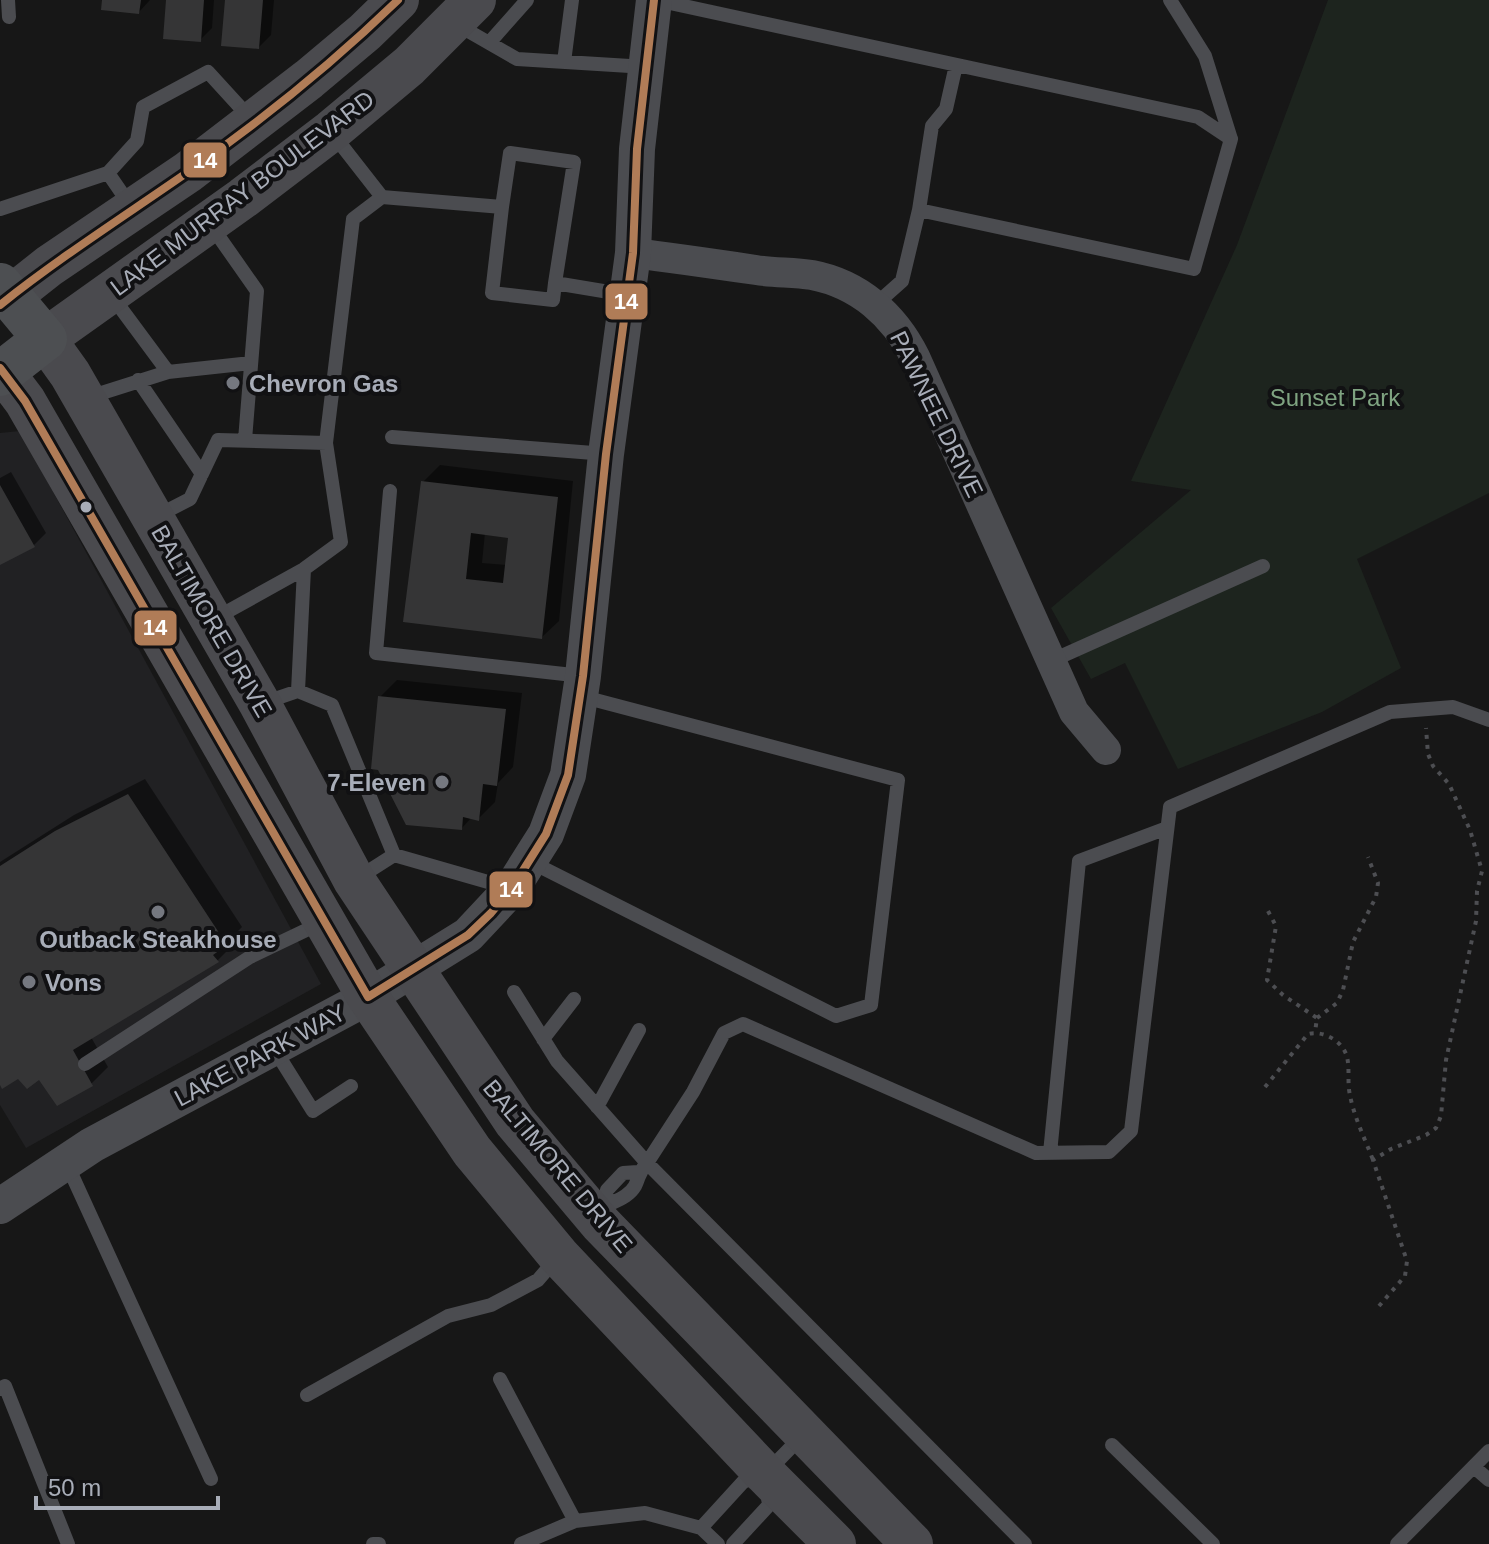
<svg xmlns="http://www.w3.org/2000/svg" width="1489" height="1544" font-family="Arial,sans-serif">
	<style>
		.built { fill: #212123 }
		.green { fill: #1d241e }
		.shadow { fill: #0007; fill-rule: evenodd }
		.building { fill: #353536; fill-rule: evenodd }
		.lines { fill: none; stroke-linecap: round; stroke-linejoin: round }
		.path { stroke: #4d4e52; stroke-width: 4; stroke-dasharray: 4 6; stroke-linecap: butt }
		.service { stroke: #4b4c50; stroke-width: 14 }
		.minor { stroke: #4b4c50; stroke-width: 30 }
		.tertiary { stroke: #4b4c50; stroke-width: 36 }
		.secondary { stroke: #4a4a4e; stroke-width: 42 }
		.primary { stroke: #4d4f52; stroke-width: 44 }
		.bus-1-casing { stroke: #111113; stroke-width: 14 }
		.bus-1 { stroke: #b07c57; stroke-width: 8 }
		.poi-dot { fill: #757880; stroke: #111113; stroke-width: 3 }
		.bus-dot { fill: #a8adb8; stroke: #111113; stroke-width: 3 }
		.labels { text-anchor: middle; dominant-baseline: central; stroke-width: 8; stroke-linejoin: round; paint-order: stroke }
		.street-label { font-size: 24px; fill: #a8adb8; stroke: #111113 }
		.poi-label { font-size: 24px; font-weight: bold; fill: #a8adb8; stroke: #111113; text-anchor: start }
		.park-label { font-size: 24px; fill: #7fa381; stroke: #111113 }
		.line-badge { stroke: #111113; stroke-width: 3 }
		.badge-label { font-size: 22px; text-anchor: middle; font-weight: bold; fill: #fff }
	</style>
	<rect width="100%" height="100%" fill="#171717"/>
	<!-- built -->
	<path class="built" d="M20,431L321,984L26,1148L0,1105V433Z"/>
	<!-- green -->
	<path class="green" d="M1328,0H1489V493L1357,559L1401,668L1322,712L1178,769L1125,663L1091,679L1051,608L1191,490L1131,481L1237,245Z"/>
	<!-- shadow -->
	<path class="shadow" d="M104,0H150L139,12Z
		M168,0H214L212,28L200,40Z
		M227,0H274L271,35L259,47Z
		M440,465L573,481L559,621L542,637L406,620L423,482ZM485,533L510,536L507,565L482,563Z
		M11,472L46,533L34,545L0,563V478Z
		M397,680L522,693L513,767L498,783L495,802L479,818L472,817L462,828L380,697Z
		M145,779L242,927L230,939L234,944L218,960L91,1037L108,1067L91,1084L18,1076L0,1082V862L74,815Z"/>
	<!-- building -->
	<path class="building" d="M102,0H141L139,14L101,10Z
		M166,0H204L201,42L163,39Z
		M225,0H263L259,49L221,46Z
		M421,481L558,497L542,639L403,622ZM471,533L508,538L503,583L466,579Z
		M0,485L35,547L0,565Z
		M378,696L506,709L497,786L483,784L479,821L463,817L462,830L406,825L378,770L371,769Z
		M128,794L227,945L213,955L219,962L73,1050L93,1086L57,1106L39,1080L27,1089L18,1079L2,1089L0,1085V866L55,831Z"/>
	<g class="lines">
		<!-- path -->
		<path class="path" d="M1268,911L1276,926L1267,980L1283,995L1317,1018L1315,1032
			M1317,1018L1337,1003L1343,990L1353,942L1376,897L1378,883L1368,857
			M1265,1087L1308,1034C1323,1030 1343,1041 1347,1057C1350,1069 1347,1083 1350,1095C1354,1117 1365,1139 1373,1160
			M1379,1306L1405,1276L1407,1261L1373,1160L1391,1149L1426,1135L1436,1128L1441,1116L1446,1060L1476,921L1477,891L1482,871L1470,830L1449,784L1433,766L1428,754L1426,728"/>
		<!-- service -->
		<path class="service" d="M8,0L9,17
			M656,0L1198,117L1231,139L1194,269L919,210L902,281L875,305
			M1170,0L1205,56L1231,139
			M456,24L517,59L646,67
			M489,43L527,0
			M564,62L572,0
			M108,173L137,141L143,107L208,72L250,118
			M382,197L502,207L510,153L574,162L555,283L627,295
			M502,207L492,293L553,300L555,283
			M0,209L108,173L130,205
			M919,210L932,126L946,109L956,65
			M210,224L257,291L245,440
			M111,295L168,372L251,363
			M138,380L202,474
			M89,397L168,372
			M392,437L606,454
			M390,491L376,653L582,676
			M157,516L190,499L218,440L326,443
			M214,619L304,569
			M1053,660L1263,566
			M298,691L304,569L341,542L326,443L353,219L382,197L332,133
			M263,703L298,691L332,705L394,855
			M531,862L836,1016L871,1005L898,780L580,696
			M358,878L394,855L509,888
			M514,992L557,1061L647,1163C638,1173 640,1176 635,1186C627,1200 608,1202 597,1212
			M543,1039L574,999
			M273,1047L313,1111L351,1086
			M85,1064L250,957L321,923
			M597,1107L639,1030
			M1050,1153L1079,861L1167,828
			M66,1162L211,1479
			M605,1205L607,1190L623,1173L638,1172
			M500,1379L575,1521
			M0,1389L5,1386L68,1544
			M307,1395L448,1316L491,1305L538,1280L556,1259
			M1112,1445L1213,1544
			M1474,1467L1489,1480
			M701,1528L743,1482L765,1474L803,1435
			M373,1544H379
			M521,1544L575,1521L645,1513L701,1528L718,1544
			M733,1544L769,1505L767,1490
			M1025,1544L647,1163L693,1092L724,1033L743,1024L1036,1153L1109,1152L1131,1131L1170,807L1390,712L1453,707L1489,720
			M1397,1544L1489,1451"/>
		<!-- minor -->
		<path class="minor" d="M633,253C674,258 715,264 756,270C775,273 793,272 812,275C859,284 894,315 915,357L1074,712L1106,750"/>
		<!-- tertiary -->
		<path class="tertiary" d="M0,1206L92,1145L368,997L468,935L512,888L546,834L568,775L583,676L606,454L633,253L637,149L654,0"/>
		<!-- secondary -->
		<path class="secondary" d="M475,0L409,66L331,131L243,198L45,339L70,374L260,704L354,880L515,1122L600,1223L912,1544
			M11,296L49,266L188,172L309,79L365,32L398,0
			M3,372L25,401L368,997L472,1151L559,1256L765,1474L835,1544"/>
		<!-- primary -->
		<path class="primary" d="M0,285L45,339L0,374"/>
		<!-- bus-1 casing -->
		<g class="bus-1-casing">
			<path id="bus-1" d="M0,305C59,258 123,217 185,174C260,122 333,63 398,0
				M0,368L25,401L368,997L468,935L491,913L512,888L546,834L568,775L583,676L606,454L633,253L637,149L654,0"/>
		</g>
		<!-- bus-1 -->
		<use href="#bus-1" class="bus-1"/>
	</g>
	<!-- markers -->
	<g class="poi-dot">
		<circle cx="233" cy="383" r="8"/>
		<circle cx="442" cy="782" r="8"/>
		<circle cx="158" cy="912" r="8"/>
		<circle cx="29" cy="982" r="8"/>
	</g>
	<circle class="bus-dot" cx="86" cy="507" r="7"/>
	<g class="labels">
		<!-- street labels -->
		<g class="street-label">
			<text transform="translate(242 193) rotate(-37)">LAKE MURRAY BOULEVARD</text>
			<text transform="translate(937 414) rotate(64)">PAWNEE DRIVE</text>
			<text transform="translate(212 621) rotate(60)">BALTIMORE DRIVE</text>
			<text transform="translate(260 1055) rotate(-28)">LAKE PARK WAY</text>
			<text transform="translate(558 1166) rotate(50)">BALTIMORE DRIVE</text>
		</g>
		<!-- poi labels -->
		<g class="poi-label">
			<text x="249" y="383">Chevron Gas</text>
			<text x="426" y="782" text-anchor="end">7-Eleven</text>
			<text x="158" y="939" text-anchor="middle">Outback Steakhouse</text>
			<text x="45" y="982">Vons</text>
		</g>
		<!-- park labels -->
		<g class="park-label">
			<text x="1335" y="397">Sunset Park</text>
		</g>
	</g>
	<g class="line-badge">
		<rect x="182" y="141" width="46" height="38" rx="8" fill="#b07c57"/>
		<rect x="604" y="282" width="45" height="39" rx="8" fill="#b07c57"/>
		<rect x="133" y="609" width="45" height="38" rx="8" fill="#b07c57"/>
		<rect x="488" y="870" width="46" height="39" rx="8" fill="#b07c57"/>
	</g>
	<g class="badge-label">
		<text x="205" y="168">14</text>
		<text x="626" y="309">14</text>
		<text x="155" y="635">14</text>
		<text x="511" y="897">14</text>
	</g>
	<!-- scale -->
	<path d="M36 1496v12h182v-12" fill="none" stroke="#a8adb8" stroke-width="4"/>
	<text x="48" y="1496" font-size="24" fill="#a8adb8" stroke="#111113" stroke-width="6" paint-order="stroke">50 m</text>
</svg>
